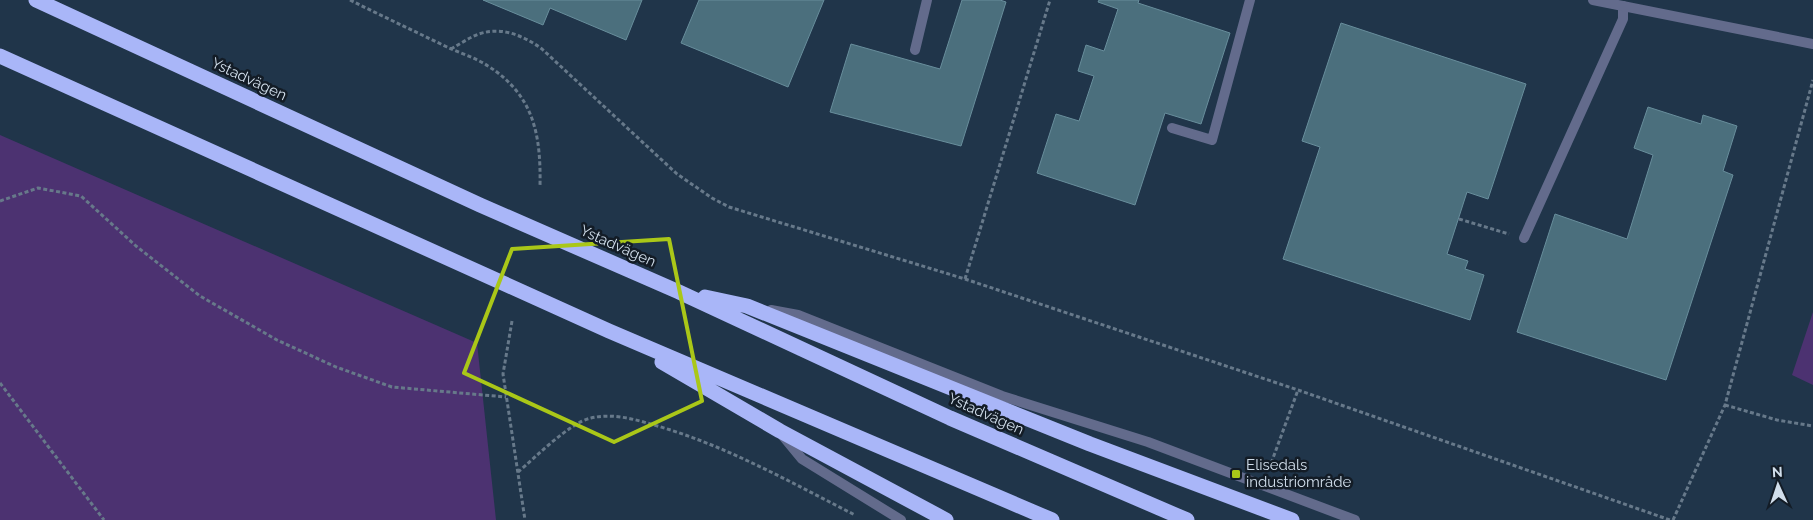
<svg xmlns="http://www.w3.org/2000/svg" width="1813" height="520" font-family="Raleway,sans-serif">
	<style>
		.green { fill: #4c3271 }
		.building { fill: #4b6f7d; stroke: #688e9c }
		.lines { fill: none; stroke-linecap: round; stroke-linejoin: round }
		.path { stroke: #67798a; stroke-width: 3; stroke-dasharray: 4 2.5; stroke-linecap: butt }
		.lane { stroke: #636b8c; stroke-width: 10 }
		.street { stroke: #636b8c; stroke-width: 10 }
		.highway { stroke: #a9b6f8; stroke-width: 15 }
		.marked { fill: none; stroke: #aac718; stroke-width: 4; stroke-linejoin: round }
		.poi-dot { fill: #aac718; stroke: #131c26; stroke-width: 2 }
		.labels { text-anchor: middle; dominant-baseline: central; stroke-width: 5; stroke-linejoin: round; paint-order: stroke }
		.street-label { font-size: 15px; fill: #d1deeb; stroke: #131c26 }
		.poi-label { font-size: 15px; fill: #d1deeb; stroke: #131c26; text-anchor: start }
	</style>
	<rect width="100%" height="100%" fill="#20354a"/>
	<!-- green -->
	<path class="green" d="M0,135L477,343L496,520H0Z
		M1813,312V385L1792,375Z"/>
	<!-- building -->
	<path class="building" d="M483,0H642L626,40L550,8L543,25Z
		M699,0H824L788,87L681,43Z
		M962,0H1000L1006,2L961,146L830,112L851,44L940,69Z
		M1099,0H1139L1138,3L1230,33L1201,124L1165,113L1135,205L1037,173L1056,114L1079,121L1094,76L1078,71L1086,45L1104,51L1118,9L1098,2Z
		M1341,23L1526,84L1488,199L1467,192L1447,254L1468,261L1465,269L1484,275L1470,320L1283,259L1320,147L1302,141Z
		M1648,107L1701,124L1703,115L1737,126L1723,171L1733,175L1666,380L1517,332L1555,214L1627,239L1653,155L1634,148Z"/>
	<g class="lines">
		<!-- path -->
		<path class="path" d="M350,0C382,16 414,31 447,47C460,53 476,58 488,66C534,95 541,135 540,186
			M451,49C460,44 470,37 479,34C502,26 524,36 542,49L677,174L712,198L729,207L965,279L1298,390L1670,520
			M0,201L38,188L81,196L136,246L200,296L277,340L336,367L392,387L506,397
			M1459,219L1509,234
			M965,279L1050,0
			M512,321L503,374L525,520
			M0,383L104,520
			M1725,405L1777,420L1813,426
			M1269,469L1298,390
			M518,472C536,457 569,423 591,418C612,413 634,419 654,425C725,445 790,482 855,515
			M1673,520L1725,405L1813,80"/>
		<!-- lane -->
		<path class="lane" d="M915,50L927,0
			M1172,128L1212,140L1250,0
			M1524,238L1623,19V6
			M771,310L798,315L1002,396L1148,442L1355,520
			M783,436L802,459L901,520"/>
		<!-- street -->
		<path class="street" d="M1593,0L1813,44"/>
		<!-- highway -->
		<path class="highway" d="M36,0L480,205L679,292L950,418L1187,520
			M0,56L609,331L1052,520
			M705,297L747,306L1090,444L1292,520
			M662,362L780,431L946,520"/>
	</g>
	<!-- marked area -->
	<path class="marked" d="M669,239L702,401L614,442L464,373L512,249Z"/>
	<!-- markers -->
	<rect class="poi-dot" x="1231" y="469" width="10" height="10" rx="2.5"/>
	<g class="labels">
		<!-- street labels -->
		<g class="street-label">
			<text transform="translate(249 79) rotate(25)">Ystadvägen</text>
			<text transform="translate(618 246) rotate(24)">Ystadvägen</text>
			<text transform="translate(986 414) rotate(24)">Ystadvägen</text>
		</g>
		<!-- poi labels -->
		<g class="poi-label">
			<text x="1246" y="465">Elisedals<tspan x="1246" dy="17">industriområde</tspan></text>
		</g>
	</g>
	<!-- north arrow -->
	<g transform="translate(1778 485) rotate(357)" stroke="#131c26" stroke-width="4" paint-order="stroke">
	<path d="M0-4L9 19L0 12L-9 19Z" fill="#d1deeb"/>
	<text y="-8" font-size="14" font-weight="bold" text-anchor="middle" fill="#d1deeb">N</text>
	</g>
</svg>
